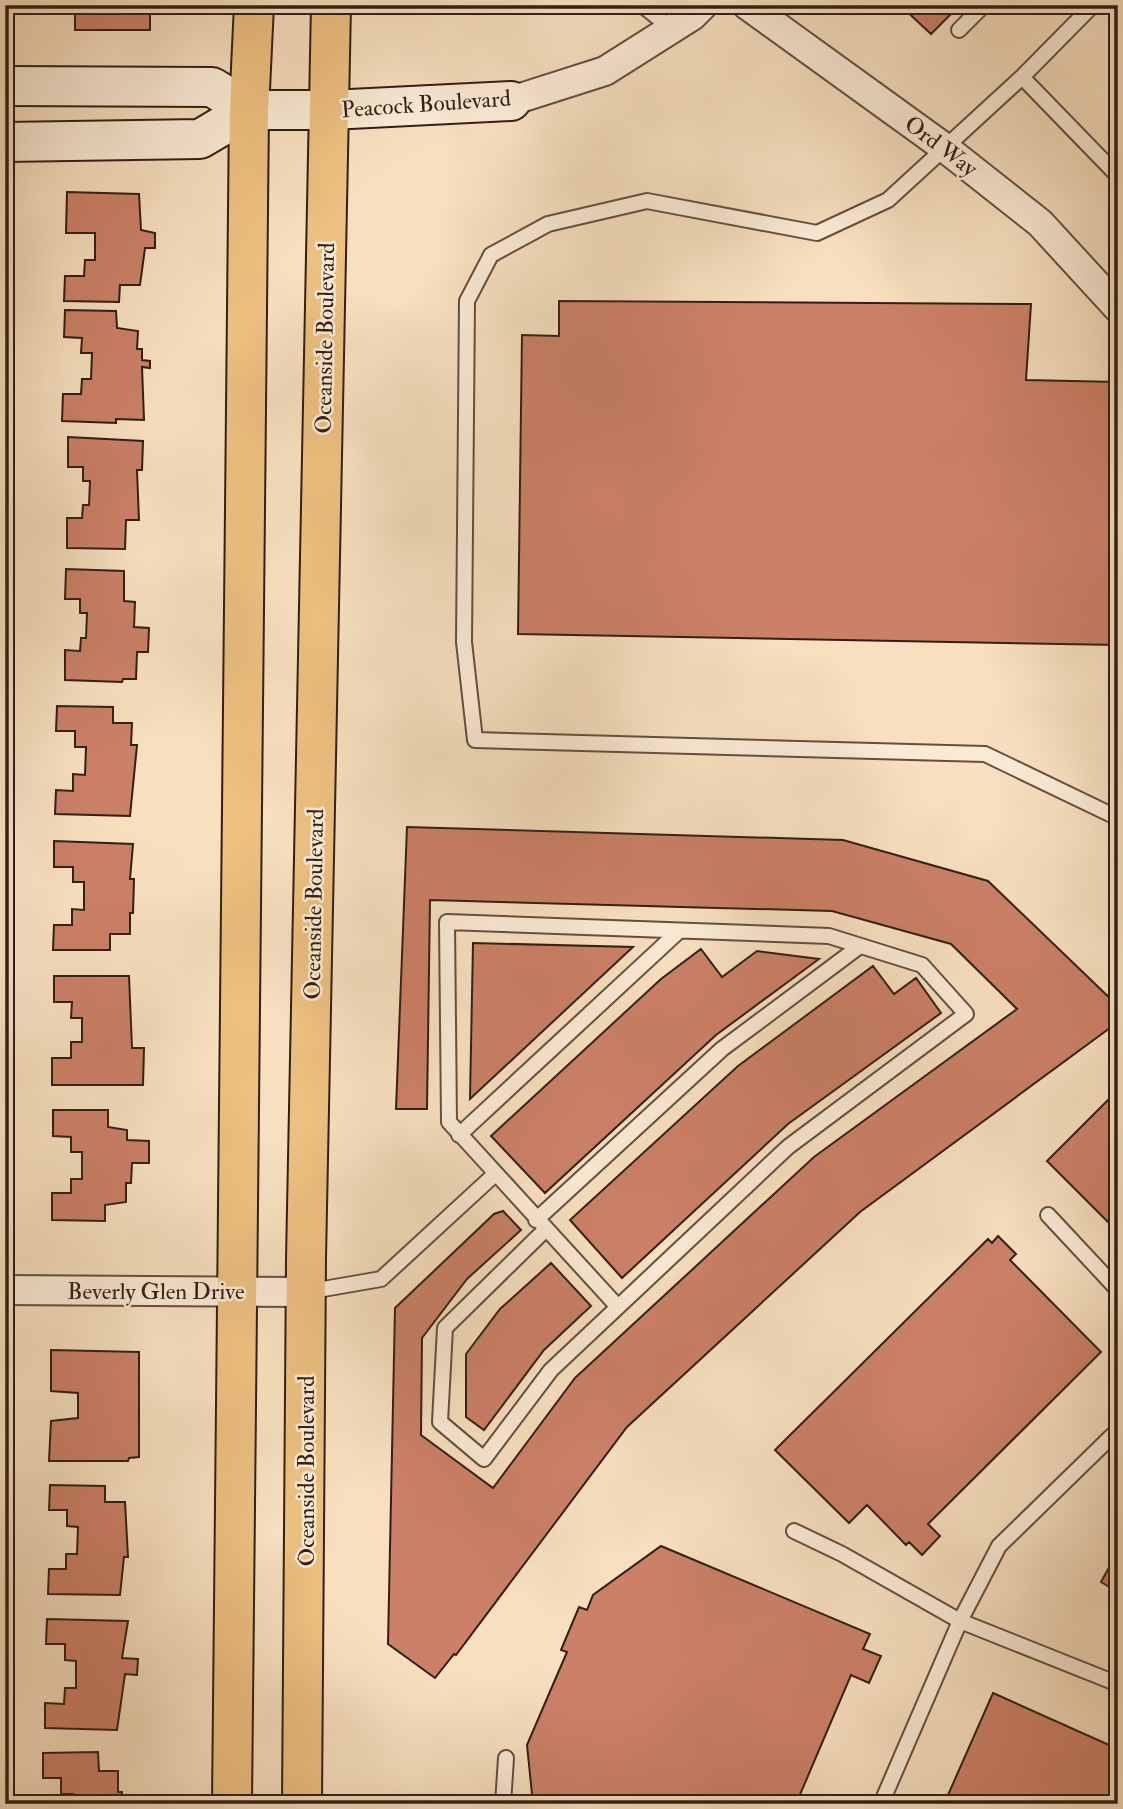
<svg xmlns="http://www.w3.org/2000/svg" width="1123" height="1809" font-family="'IM FELL Double Pica',serif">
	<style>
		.building { fill: #cb8067; stroke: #311f16; stroke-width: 2 }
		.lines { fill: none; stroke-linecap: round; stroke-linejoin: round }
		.lane-casing { stroke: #624f40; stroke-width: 18 }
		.street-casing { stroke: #624f40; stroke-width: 32 }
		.secondary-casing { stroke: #311f16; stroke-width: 42 }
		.primary-casing { stroke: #311f16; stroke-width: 42 }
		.lane { stroke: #faead5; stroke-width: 14 }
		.street { stroke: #faead5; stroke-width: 28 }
		.secondary { stroke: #faead5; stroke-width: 38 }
		.primary { stroke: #ecc080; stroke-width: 38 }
		.labels { text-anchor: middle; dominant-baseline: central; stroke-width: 5; stroke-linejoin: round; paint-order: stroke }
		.street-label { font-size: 23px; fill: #311f16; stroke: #faead5 }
	</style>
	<rect width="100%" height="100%" fill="#f7dfbf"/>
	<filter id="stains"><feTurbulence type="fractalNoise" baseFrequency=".00286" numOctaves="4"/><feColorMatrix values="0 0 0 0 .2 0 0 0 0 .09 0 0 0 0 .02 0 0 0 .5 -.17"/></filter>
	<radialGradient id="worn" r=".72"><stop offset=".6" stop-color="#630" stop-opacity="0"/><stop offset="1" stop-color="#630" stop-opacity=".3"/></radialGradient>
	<!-- building -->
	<path class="building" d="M75,5H150V30H75Z
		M900,5H960L931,34Z
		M67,192L139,194L141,230L155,233V248H145L140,285H120L119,302L64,301L65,276H84L85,260H95V233H66Z
		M559,301L1031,304L1026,380L1118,382V645L518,634L522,335L559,336Z
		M65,310L116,311L117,328L138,331L137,349H142V360L150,361V368L142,367L144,420L116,419V423L62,421L63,394H81L82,379H91L92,353H81L82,338L64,337Z
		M68,437L143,441L142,470H137L139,520H126L125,549L67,548V518H82L83,505H89L90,481H83V467H68Z
		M66,569L124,571V601L135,602L134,627L149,628L148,652H137L136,679H123L122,682L65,680V650L80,651L81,638H86L87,613H80V599H65Z
		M57,706L113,707V723H132L131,745H137L130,816L55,814L56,790L73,791V774L85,775L86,747H75V731H56Z
		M407,827L843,840L988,881L1118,1006V1022L860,1212L627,1427L456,1655L454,1654L435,1678L388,1644L395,1308L494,1214L503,1211L521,1230L467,1279L422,1338L421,1435L493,1488L575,1378L814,1157L1017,1009L951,944L832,911L430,900L427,1109H396Z
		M54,841L133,844L130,879H134L133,913H130V934H110V950H53L54,925H72V909L84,910V882H73V867H54Z
		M473,943L633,947L470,1099Z
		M701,949L722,977L757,951L819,959L716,1035L545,1193L491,1136L661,979Z
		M873,966L894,994L916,978L941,1013L788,1124L622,1278L570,1220L738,1066Z
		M54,976H129L132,1048H144L143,1085H52V1058H71V1042H82V1018H71L72,1002H54Z
		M1118,1090V1232L1047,1161Z
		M53,1110H108V1127L127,1130V1140L149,1141V1163H132L131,1183H126V1202L105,1205V1221L52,1220V1193H71V1179H82V1152H71V1137L53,1136Z
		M998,1236L1016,1254L1010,1260L1101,1352L928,1524L940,1536L922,1555L909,1542L906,1545L867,1505L849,1523L775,1450L988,1239L992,1243Z
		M551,1263L591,1306L544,1350L484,1430L466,1417V1354L500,1309Z
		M51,1350L139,1352V1457L129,1458L128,1461H49L51,1421L78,1418V1393L51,1391Z
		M50,1485L105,1486V1502H125L128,1557H124L120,1595L48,1594L49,1569H66V1554H77L78,1527L67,1526V1510H49Z
		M661,1546L870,1634L863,1649L881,1656L869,1683L851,1675L796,1804H533L527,1745L567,1652L561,1650L579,1607L587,1610L593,1595Z
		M1118,1551V1592L1101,1582Z
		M47,1619L128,1621L122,1658L138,1659L137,1675L125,1674L117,1730L45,1728V1703L64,1704L65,1688H76V1661L65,1660V1644H46Z
		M993,1693L1118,1749V1804H944Z
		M98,1752L99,1771H118V1792H122V1804H73V1794H61V1778H43V1753Z"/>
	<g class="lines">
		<!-- lane casing -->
		<g class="lane-casing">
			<path id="lane" d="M642,5L672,29
				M1093,5L1022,77L1118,176
				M959,30L984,5
				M1022,77L888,200L817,233L647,201L548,224L491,255L467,301L464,642L475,740L985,754L1118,818
				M447,922L829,936L922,965L966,1014L788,1147L618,1307L449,1122Z
				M459,1135L679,931
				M1048,1215L1118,1290
				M536,1220L722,1049L860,946
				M545,1230L445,1328L440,1422L484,1459L551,1370L618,1307
				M306,1292L381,1279L494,1175
				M794,1531L842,1554L960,1621L1118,1684
				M503,1804L506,1758
				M881,1804L960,1621L999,1546L1118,1430"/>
		</g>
		<!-- street casing -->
		<g class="street-casing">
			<path id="street" d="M747,5L945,148L1040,223L1118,308
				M511,101L605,71L692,16L703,5
				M5,1290L306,1292"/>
		</g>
		<!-- secondary casing -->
		<g class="secondary-casing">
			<path id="secondary" d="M5,86L212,87L249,110H330L511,101
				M5,142L200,139L249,110"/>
		</g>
		<!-- primary casing -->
		<g class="primary-casing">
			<path id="primary" d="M232,1804L249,110L254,5
				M302,1804L306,1259L331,5"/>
		</g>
		<!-- lane -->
		<use href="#lane" class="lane"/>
		<!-- street -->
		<use href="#street" class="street"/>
		<!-- secondary -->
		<use href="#secondary" class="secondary"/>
		<!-- primary -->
		<use href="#primary" class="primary"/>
	</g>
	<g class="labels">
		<!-- street labels -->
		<g class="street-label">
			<text transform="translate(426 104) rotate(-4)">Peacock Boulevard</text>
			<text transform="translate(941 146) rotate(37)">Ord Way</text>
			<text transform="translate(325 338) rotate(-89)">Oceanside Boulevard</text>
			<text transform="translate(314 904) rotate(-89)">Oceanside Boulevard</text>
			<text x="156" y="1291">Beverly Glen Drive</text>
			<text transform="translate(306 1471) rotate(-90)">Oceanside Boulevard</text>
		</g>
	</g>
	<!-- margin -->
	<rect width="1123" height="1809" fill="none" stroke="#f7dfbf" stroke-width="28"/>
	<rect x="7" y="7" width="1109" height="1795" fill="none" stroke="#311f16" stroke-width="3.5"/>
	<rect x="14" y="14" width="1095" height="1781" fill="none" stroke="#311f16" stroke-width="2"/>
	<rect width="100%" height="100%" filter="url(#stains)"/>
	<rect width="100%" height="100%" fill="url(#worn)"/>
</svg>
